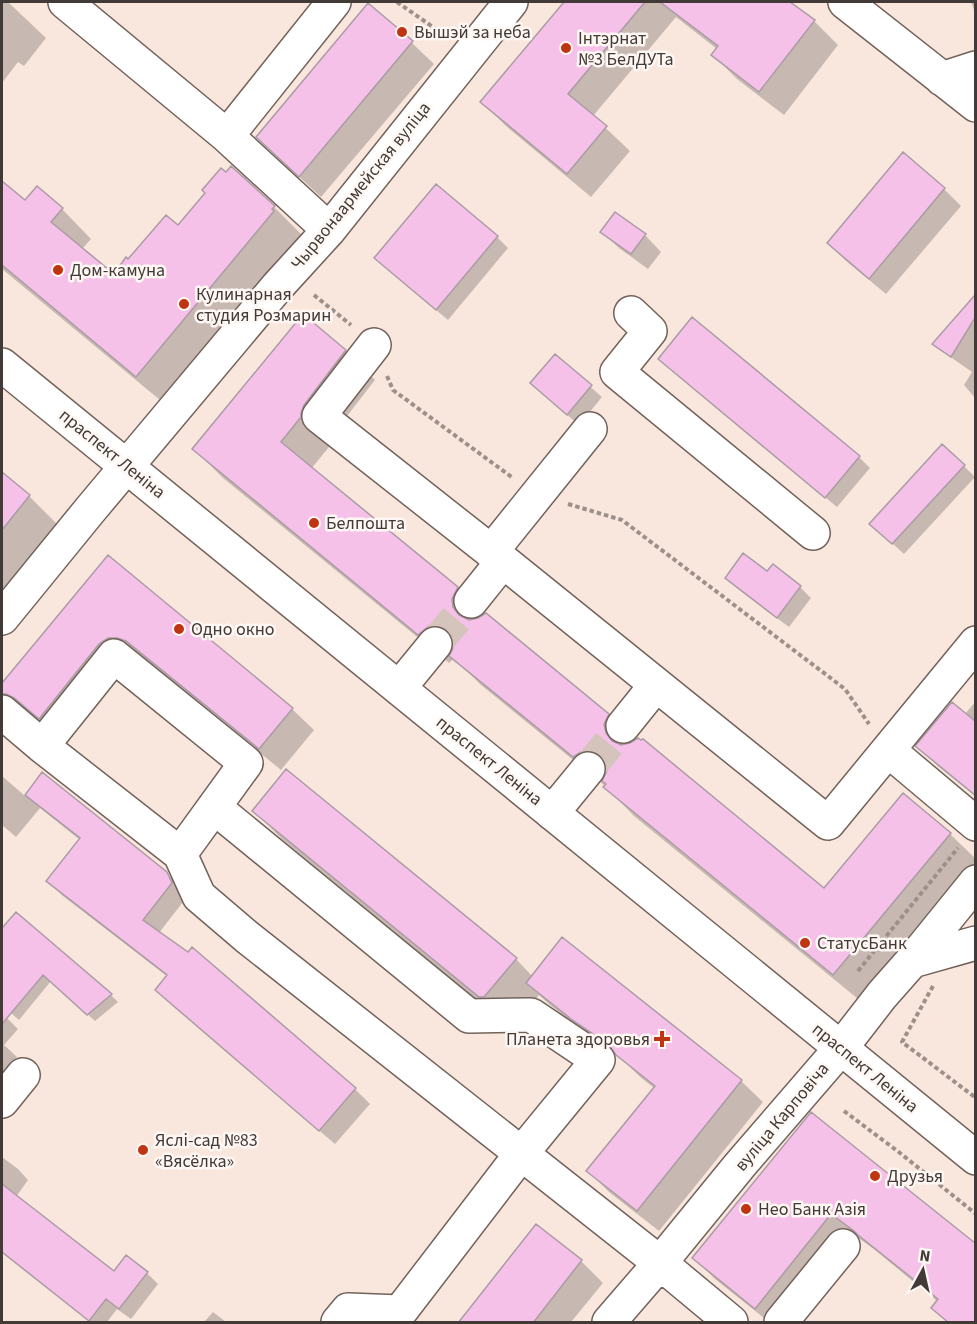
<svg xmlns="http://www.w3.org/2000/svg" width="977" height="1324" font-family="'Source Sans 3',sans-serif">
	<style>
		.shadow { fill: #0003 }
		.building { fill: #f5c1e8; stroke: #aa9ba5; stroke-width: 1.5 }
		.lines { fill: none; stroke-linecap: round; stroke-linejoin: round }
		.minor-tunnel { stroke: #d4c4bc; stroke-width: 33; stroke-dasharray: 33 16; stroke-linecap: butt }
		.minor-casing { stroke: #72625a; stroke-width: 36 }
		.major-casing { stroke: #72625a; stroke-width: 36 }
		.path { stroke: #9d908a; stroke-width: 4; stroke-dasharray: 4.5 3; stroke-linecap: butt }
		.minor { stroke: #fff; stroke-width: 33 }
		.major { stroke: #fff; stroke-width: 33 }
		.poi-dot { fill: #bf3512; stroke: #fef7f3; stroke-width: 2 }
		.labels { text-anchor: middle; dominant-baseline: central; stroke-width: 5; stroke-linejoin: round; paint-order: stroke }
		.poi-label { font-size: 18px; fill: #413a36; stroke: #fef7f3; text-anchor: start }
		.street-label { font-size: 18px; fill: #413a36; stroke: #fef7f3 }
	</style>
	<rect width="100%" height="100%" fill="#f9e7de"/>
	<!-- shadow -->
	<path class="shadow" d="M2,2H8L46,38L24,66L18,62L2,83Z
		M566,2H788L814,21L838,45L784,115L737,79L713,55L717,49L676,17L593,116L630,151L591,197L506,126L482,102Z
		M971,2H976V15Z
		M368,6L412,43L434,64L321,197L279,158Z
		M903,155L944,189L961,206L886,294L845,260L829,243Z
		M2,183L25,202L62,209L91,239L82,249L114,276L129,261L274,207L303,236L166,405L2,269Z
		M436,186L497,237L508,248L448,320L387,269Z
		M602,232L645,235L661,252L648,269L619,248Z
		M303,317L345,351L375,380L333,434L329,443V447L311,469L457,589L484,616L608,715L635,742L824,890L903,795L950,834L976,859V868L863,1003L634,816L604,785L481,685L454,658L449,663L223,478L194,449Z
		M976,322V399L964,385L972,372L939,349L963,327Z
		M555,356L602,397L579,425L543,394Z
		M660,359L859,457L870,468L837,507L670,369Z
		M964,466L975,477L904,554L882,534Z
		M2,474L29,496L58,525L2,596Z
		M109,557L292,709L314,730L281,770L149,662L139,658L128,660L61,739L37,718L29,714L18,712L2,696V685Z
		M768,573L800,587L811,598L789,627L738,589L727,578Z
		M976,701V797L939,767L917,746L965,714Z
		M42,775L166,873L182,888L186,898L159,933L188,954L192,949L355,1089L370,1104L335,1144L172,1005L168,977L63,896L48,881L80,840L40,808L16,837L2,825V776L25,796Z
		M254,811L516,959L533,977L563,939L741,1081L763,1102L659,1231L609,1192L588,1171L654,1088L639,1076L622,1059L594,1040L549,1004L539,995L514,1026H509L283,840Z
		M16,914L111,995L118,1002L95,1021L51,981L19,1020L2,1005V930Z
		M2,1017L7,1018L18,1029L4,1045L17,1057L2,1074Z
		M811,1114L976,1245V1322H947L933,1308L938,1302L875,1250L853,1234L769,1322L715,1279L694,1258Z
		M2,1157L18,1169L28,1180L16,1197L114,1273L126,1257L147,1273L158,1284L131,1319L117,1309L107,1322H91L2,1253Z
		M536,1226L581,1261L603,1283L571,1322H460Z
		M213,1312L226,1322H204Z"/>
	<!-- building -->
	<path class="building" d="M564,2H645L568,94L607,126L567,174L480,102Z
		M660,2H790L815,20L759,92L711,55L718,46Z
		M368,3L413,41L299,177L256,137Z
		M903,152L945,188L869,279L827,243Z
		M231,166L275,206L272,209L274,211L136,377L2,265V181L25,200L37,186L63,208L51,222L114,274L126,257L128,259L166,215L178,225L205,193L202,190L221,168L226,172Z
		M436,184L498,236L436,310L374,258Z
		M615,212L646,234L631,254L600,232Z
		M975,295V318L951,357L932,344Z
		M303,314L346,350L304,405L301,413V417L281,442L458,587L452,599L453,607L459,615L469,620L478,618L486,613L609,714L604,724L606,733L612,741L621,745L630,743L638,738L641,740L643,739L824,888L903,793L951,833L833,975L603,787L606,784L602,781L607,771L605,762L600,755L590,750L581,752L573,757L449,656L453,648V638L446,629L439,626H429L418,635L192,449Z
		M692,317L860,456L825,498L658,359Z
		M555,354L592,385L567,415L530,383Z
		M942,444L965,465L892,544L869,524Z
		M2,472L30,495L2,530Z
		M743,553L767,571L773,564L801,586L777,618L725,578Z
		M108,555L293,708L259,749L126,641L117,638H108L99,644L39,719L14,698L6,694H2V683Z
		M952,702L975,721V795L915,746Z
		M286,769L517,958L484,997H479L252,811Z
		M42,772L167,872L172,883L143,920L188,952L192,947L356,1088L319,1131L155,990L167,975L46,881L80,838L25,795Z
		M16,912L112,994L87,1015L43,975L2,1024V928Z
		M562,937L742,1080L637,1211L586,1171L655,1086L616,1055L608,1044L571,1019L526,983Z
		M811,1112L975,1243V1323H949L931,1308L938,1299L858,1235L854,1231L831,1214L755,1309L692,1258Z
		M2,1184L114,1271L126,1255L148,1272L119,1309L106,1299L89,1321L2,1252Z
		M536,1224L582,1260L533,1323H458Z"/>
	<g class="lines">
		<!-- minor-tunnel -->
		<path class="minor-tunnel" d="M435,644L471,601
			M588,769L623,726"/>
		<!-- minor casing -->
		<g class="minor-casing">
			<path id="minor" d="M65,2L227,136L329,230
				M845,2L976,105
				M942,79L976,68
				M227,136L334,2
				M631,313L650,331L617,372L813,533
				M374,345L319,416L503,561L828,823L888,750L976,824
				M491,552L590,429
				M471,601L503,561
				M2,618L90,510L277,287L329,230L511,2
				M399,688L435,644
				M2,712L42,746L180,854L199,896L247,937L660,1263L731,1322
				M623,726L656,685
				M42,746L114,656L246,763L180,854
				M888,750L976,643
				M214,807L469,1016L531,1015L598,1060L521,1154L400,1312L348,1310L338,1322
				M552,813L588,769
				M912,961L976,943
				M2,1101L23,1075
				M609,1322L660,1263L740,1165L841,1048L882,995L912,961L976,882
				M781,1322L843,1246"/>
		</g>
		<!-- major casing -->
		<g class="major-casing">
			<path id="major" d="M2,365L976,1158"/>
		</g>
		<!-- path -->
		<path class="path" d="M397,2L440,32
			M314,295L351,325
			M387,376L393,390L513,478
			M568,504L622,520L845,689L869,724
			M858,971L958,848
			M933,986L902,1042L976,1098
			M844,1111L900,1153L976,1214"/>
		<!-- minor -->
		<use href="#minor" class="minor"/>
		<!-- major -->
		<use href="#major" class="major"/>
	</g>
	<!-- markers -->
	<g class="poi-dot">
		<circle cx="402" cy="32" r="6"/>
		<circle cx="566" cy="48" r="6"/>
		<circle cx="58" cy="270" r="6"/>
		<circle cx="184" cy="304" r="6"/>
		<circle cx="314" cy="523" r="6"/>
		<circle cx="179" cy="629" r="6"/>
		<circle cx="805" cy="943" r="6"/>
		<path d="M659 1030h6v6h6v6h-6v6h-6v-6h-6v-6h6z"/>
		<circle cx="143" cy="1150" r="6"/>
		<circle cx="875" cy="1176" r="6"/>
		<circle cx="746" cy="1209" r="6"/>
	</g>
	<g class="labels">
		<!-- poi labels -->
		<g class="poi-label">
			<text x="414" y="32">Вышэй за неба</text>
			<text x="578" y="38">Інтэрнат<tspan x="578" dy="21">№3 БелДУТа</tspan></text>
			<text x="70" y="270">Дом-камуна</text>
			<text x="196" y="294">Кулинарная<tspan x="196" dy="21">студия Розмарин</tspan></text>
			<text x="326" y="523">Белпошта</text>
			<text x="191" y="629">Одно окно</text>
			<text x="817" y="943">СтатусБанк</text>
			<text x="650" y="1039" text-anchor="end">Планета здоровья</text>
			<text x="155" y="1140">Яслі-сад №83<tspan x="155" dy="21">«Вясёлка»</tspan></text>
			<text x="887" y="1176">Друзья</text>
			<text x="758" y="1209">Нео Банк Азія</text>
		</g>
		<!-- street labels -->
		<g class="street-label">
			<text transform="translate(361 186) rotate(-51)">Чырвонаармейская вуліца</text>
			<text transform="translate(112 454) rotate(39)">праспект Леніна</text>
			<text transform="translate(489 761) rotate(39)">праспект Леніна</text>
			<text transform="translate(865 1068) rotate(39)">праспект Леніна</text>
			<text transform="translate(782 1117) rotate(-50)">вуліца Карповіча</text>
		</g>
	</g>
	<!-- border -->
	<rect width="977" height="1324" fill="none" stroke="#413a36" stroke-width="6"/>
	<!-- north arrow -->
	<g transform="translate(923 1270) rotate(8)" stroke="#fef7f3" stroke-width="4.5" paint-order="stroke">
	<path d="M0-4.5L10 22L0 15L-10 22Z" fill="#413a36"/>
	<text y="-9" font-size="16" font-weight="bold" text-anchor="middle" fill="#413a36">N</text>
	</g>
</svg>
